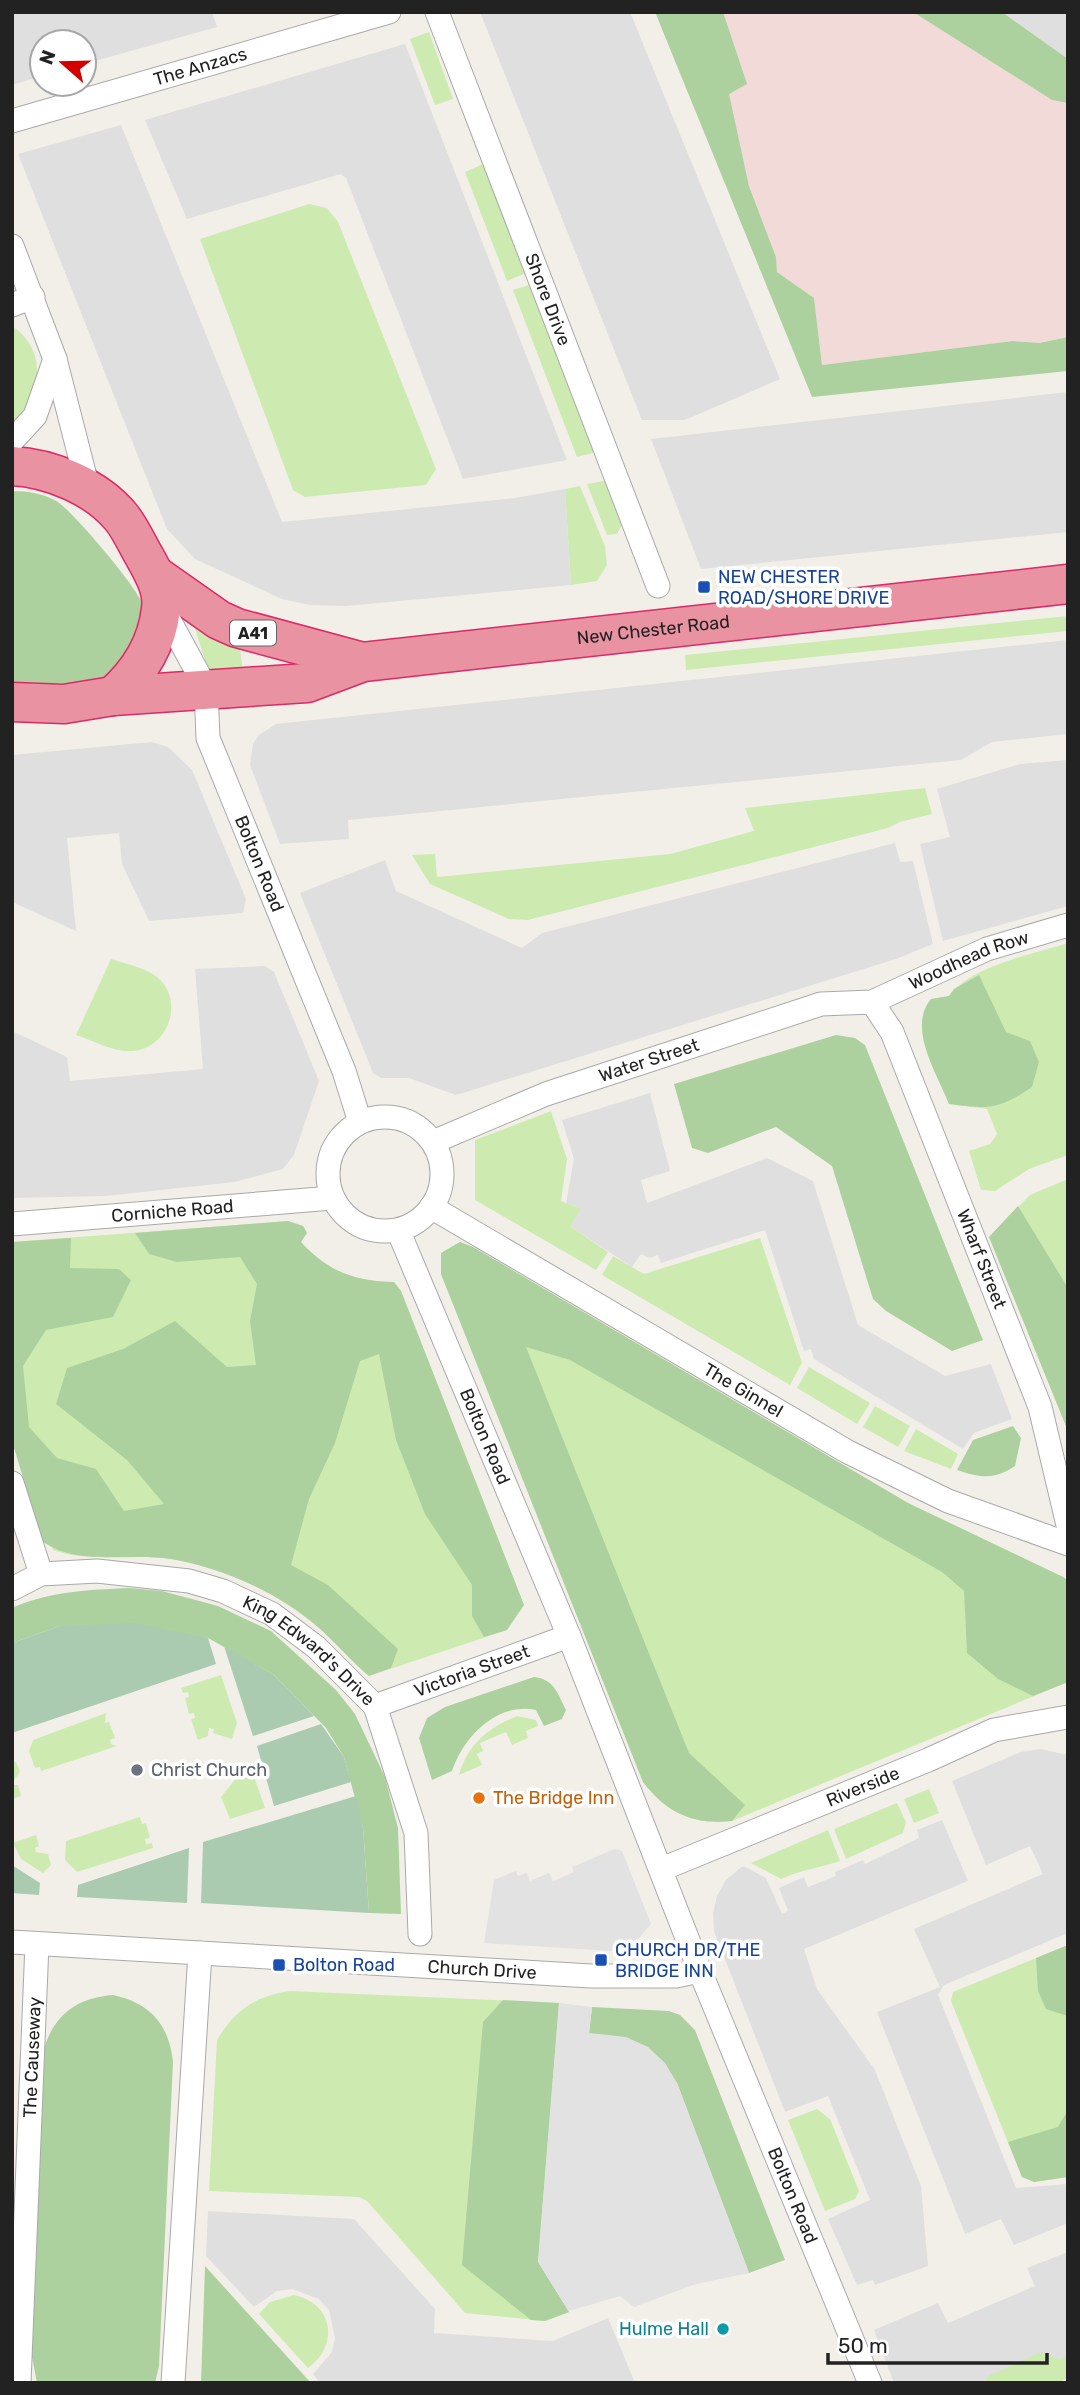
<svg xmlns="http://www.w3.org/2000/svg" width="1080" height="2395" font-family="Rubik,sans-serif">
	<style>
		.residential { fill: #e0dfdf }
		.commercial { fill: #f2dad9 }
		.grass { fill: #cdebb0 }
		.forest { fill: #add19e }
		.cemetery { fill: #aacbaf }
		.parking { fill: #e2e2e2 }
		.lines { fill: none; stroke-linecap: round; stroke-linejoin: round }
		.street-casing { stroke: #a9a9a9; stroke-width: 25 }
		.highway-casing { stroke: #dc2a67; stroke-width: 41 }
		.street { stroke: #fff; stroke-width: 23 }
		.highway { stroke: #e892a2; stroke-width: 38 }
		.transit-dot { fill: #1a4fb4; stroke: #fff; stroke-width: 2.5 }
		.worship-dot { fill: #6b7280; stroke: #fff; stroke-width: 2.5 }
		.food-dot { fill: #e8710a; stroke: #fff; stroke-width: 2.5 }
		.culture-dot { fill: #0f9aa8; stroke: #fff; stroke-width: 2.5 }
		.labels { text-anchor: middle; dominant-baseline: central; stroke-width: 7; stroke-linejoin: round; paint-order: stroke }
		.shield { fill: #fff; stroke: #646464; stroke-width: 2 }
		.shield-label { font-size: 16px; font-weight: bold; fill: #222 }
		.street-label { font-size: 18px; fill: #222; stroke: #fff }
		.transit-label { font-size: 18px; fill: #164399; stroke: #fff; text-anchor: start }
		.worship-label { font-size: 18px; fill: #5b616d; stroke: #fff; text-anchor: start }
		.food-label { font-size: 18px; fill: #c56008; stroke: #fff; text-anchor: start }
		.culture-label { font-size: 18px; fill: #0d838f; stroke: #fff; text-anchor: end }
	</style>
	<rect width="100%" height="100%" fill="#f2efe9"/>
	<!-- residential -->
	<path class="residential" d="M12,12H212L217,27L84,64V42H42V76L12,85Z
		M480,12H630L780,379L685,420H642Z
		M1002,12H1068V59Z
		M405,44L567,460L463,479L346,178L341,174L187,219L145,120Z
		M121,125L282,522L515,498L565,489L571,585L346,606L310,605L282,599L195,559L167,529L18,154Z
		M1068,392V532L701,569L651,439Z
		M1068,640V734L992,742L961,760L348,820L349,839L280,844L250,765L253,744L259,735L276,724Z
		M152,742L168,747L192,770L246,899L243,913L149,921L122,864L119,833L67,838L76,931L12,902V755Z
		M1068,760V906L943,941L920,844L950,837L937,789L1020,764Z
		M895,843L900,862L913,861L933,944L896,959L456,1095L409,1078H381L373,1073L300,893L385,860L396,891L522,948L542,933Z
		M265,966L274,972L319,1081L294,1155L283,1169L234,1182L106,1196L12,1198V1031L67,1057L70,1081L203,1069L195,969Z
		M650,1093L670,1171L641,1180L647,1203L767,1158L813,1181L858,1325L945,1376L991,1364L1012,1419L974,1433L963,1449L814,1359L811,1349L804,1351L765,1230L661,1263L658,1255L650,1258L641,1254L632,1267L570,1226L580,1209L566,1203L574,1159L562,1120Z
		M1041,1749L1068,1755V1933L944,1985L938,1995L1016,2188L1068,2184V2223L1014,2245L1001,2219L965,2234L877,2012L940,1987L914,1929L1043,1874L1030,1846L986,1865L952,1781L1021,1752Z
		M942,1820L968,1881L804,1949L817,1989L875,2070L921,2186L928,2266L875,2285L873,2280L857,2285L828,2219L870,2200L828,2096L785,2112L714,1931L713,1913L717,1896L726,1880L740,1868L744,1866L766,1878L782,1914L788,1911L779,1888L804,1877L808,1887L836,1876L835,1872L863,1860L865,1864L919,1838L917,1830Z
		M208,2211L354,2219L435,2309L434,2333L553,2341L608,2318L635,2383H320L313,2374L332,2352L335,2338L329,2310L319,2299L292,2289L277,2291L254,2307L206,2256Z
		M1068,2252V2378L1057,2383H894L874,2330L938,2303L948,2323L1035,2286L1027,2268Z"/>
	<!-- commercial -->
	<path class="commercial" d="M723,12H913L1052,100L1068,103V337L1038,343L1013,341L822,365L814,298L777,272L776,257L749,186L728,94Z"/>
	<!-- grass -->
	<path class="grass" d="M429,32L453,99L435,105L410,39Z
		M483,164L526,273L507,281L465,172Z
		M309,204L327,208L338,222L436,469L426,485L305,497L293,490L200,239Z
		M529,285L594,442L593,453L577,457L513,290Z
		M12,326C49,350 42,399 12,427Z
		M609,480L625,519L617,534L607,535L587,484Z
		M580,486L605,546L607,565L597,581L571,585L565,489Z
		M1068,616V631L686,670L685,655Z
		M192,619L240,648L243,673L210,676Z
		M925,788L932,814L900,822L888,828L528,920L509,919L430,884L412,855L435,854L437,877L670,854L754,831L745,808Z
		M1068,943V1155L1029,1169L995,1191L981,1190L969,1151L990,1144L997,1134L987,1109L949,1104C937,1073 907,1028 931,999L949,996C971,966 1033,954 1068,943Z
		M111,959C126,964 144,967 157,977C185,1000 169,1047 134,1051C115,1053 94,1041 76,1035Z
		M551,1111L567,1159L561,1201L581,1209L570,1226L608,1252L596,1270L475,1200V1140Z
		M1068,1179V1431L989,1237L1030,1195Z
		M288,1221L303,1226L307,1233L301,1242C326,1270 355,1282 394,1282L401,1291L524,1605L507,1630L369,1676C351,1661 336,1643 319,1628C279,1593 222,1566 170,1559C132,1553 88,1563 53,1550L12,1441V1242Z
		M760,1238L802,1363L790,1385L602,1275L613,1256L644,1274Z
		M460,1242L473,1247L908,1503L1063,1577L1068,1581V1682L732,1821C692,1825 667,1813 643,1782L441,1274V1253Z
		M809,1367L870,1403L857,1424L797,1388Z
		M875,1406L910,1426L898,1447L863,1427Z
		M916,1429L958,1454L951,1469L904,1451Z
		M221,1675L237,1723L232,1739L213,1733L214,1729L209,1728L208,1736L198,1740L191,1719L195,1718L194,1713L189,1714L185,1698L189,1697L188,1692L183,1693L181,1688Z
		M106,1713L105,1723L109,1722L115,1738L110,1740L111,1744L117,1746L41,1771L40,1767L35,1768L29,1751L33,1740Z
		M517,1716L536,1720L538,1726L526,1731L528,1738L512,1745L506,1732L480,1743L483,1751L477,1754L482,1765L459,1775C468,1744 488,1728 517,1716Z
		M12,1761L16,1762L20,1772L13,1781L14,1785H18L21,1796L12,1799Z
		M249,1762L265,1808L230,1819L221,1797Z
		M929,1789L939,1813L914,1823L904,1799Z
		M897,1803L906,1822L903,1833L846,1859L834,1829Z
		M140,1817L142,1824L146,1823L150,1838L145,1839L146,1844L152,1843L153,1848L77,1872L65,1860L66,1841Z
		M828,1830L840,1861C819,1868 800,1870 781,1879L751,1863Z
		M36,1835L39,1846L35,1848L36,1852L48,1854L51,1865L43,1873L21,1859L13,1843Z
		M1068,1945V2177L1034,2182L1022,2177L951,2001L953,1992Z
		M290,1991L559,2003L538,2262L569,2312L545,2321L465,2313L367,2201L359,2197L209,2191L217,2040C235,2010 255,1996 290,1991Z
		M817,2109L830,2119L859,2191L855,2199L825,2211L788,2120Z
		M294,2295C333,2303 340,2345 308,2368L259,2314L270,2302Z
		M1041,2352L1059,2359L1068,2355V2378L1057,2383H985L988,2376Z"/>
	<!-- forest -->
	<path class="forest" d="M655,12H723L747,84L729,94L749,186L776,257L777,272L814,298L822,365L1013,341L1039,343L1068,337V371L812,397Z
		M913,12H1002L1068,59V103L1052,100Z
		M12,491C27,491 46,494 58,502C74,513 138,588 143,605C151,634 125,673 98,681C78,686 34,682 12,683Z
		M979,975L1006,1032L1030,1041L1039,1062L1032,1087C998,1110 988,1109 949,1104C937,1073 907,1028 931,999L949,996L954,989Z
		M836,1035L855,1038L865,1045L983,1340L952,1351L886,1311L873,1299L832,1166L776,1127L708,1153L692,1148L674,1084Z
		M1018,1206L1068,1288V1431L989,1237Z
		M288,1221L303,1226L307,1233L301,1242C326,1270 355,1282 394,1282L401,1291L524,1605L507,1630L484,1637L472,1616V1585L425,1514L396,1440L379,1354L360,1361L335,1443L309,1499L291,1565L328,1585L398,1649L391,1668L369,1676C351,1661 336,1643 319,1628C279,1593 223,1568 171,1559C129,1552 77,1567 42,1541L12,1441V1242L71,1238L70,1268L119,1269L131,1280L113,1317L46,1330L23,1366L29,1427L57,1458L96,1469L124,1511L164,1504L127,1460L56,1404L67,1368L123,1349L175,1321L227,1367L256,1365L250,1321L257,1284L240,1257L177,1262L149,1254L135,1233Z
		M460,1242L473,1247L908,1503L1063,1577L1068,1581V1682L1033,1696L998,1679L967,1653L964,1591L942,1572L570,1360L526,1347L689,1753L745,1805L732,1821C692,1825 667,1813 643,1782L441,1274V1253Z
		M1013,1426L1021,1438L1015,1466C994,1480 980,1478 957,1470L973,1440Z
		M129,1588L162,1591L218,1606L271,1631L336,1690L355,1714L385,1777L398,1828L401,1914L369,1913L363,1828L344,1757L326,1728L274,1675L208,1638L60,1626L12,1643V1608C50,1591 88,1590 129,1588Z
		M534,1677C554,1679 558,1694 566,1710L562,1719L544,1726L536,1710C497,1702 464,1736 452,1771L432,1780L419,1738L427,1718L445,1707Z
		M1068,1945V2016L1046,2009L1038,1991L1036,1958Z
		M113,1995C150,2003 169,2024 173,2062L159,2366L155,2383H37L32,2357L43,2052C53,2016 75,1998 113,1995Z
		M503,2000L559,2003L538,2262L569,2312L545,2321L531,2320L462,2265L483,2022Z
		M592,2007L669,2011L680,2015L695,2030L785,2260L749,2273L677,2083L589,2033Z
		M1068,2110V2177L1034,2182L1022,2177L1008,2142L1058,2127Z
		M205,2266L311,2383H201Z"/>
	<!-- cemetery -->
	<path class="cemetery" d="M135,1623L208,1638L216,1664L12,1733V1643L60,1626Z
		M224,1646L274,1675L314,1716L253,1736Z
		M321,1724L344,1757L351,1782L274,1806L257,1746Z
		M356,1796L363,1828L369,1913L201,1903L203,1842Z
		M189,1848L187,1903L77,1897L78,1885Z
		M12,1865L40,1883L39,1895L12,1893Z"/>
	<!-- parking -->
	<path class="parking" d="M615,1849L622,1851L651,1924L627,1952L484,1943L494,1880L516,1871L518,1876L527,1873L530,1881L549,1873L553,1881L574,1872L572,1867Z
		M559,2003L592,2007L589,2033L626,2037L648,2047L665,2063L677,2083L749,2273L696,2284L634,2307L620,2296L569,2311L538,2262Z"/>
	<g class="lines">
		<!-- street casing -->
		<g class="street-casing">
			<g id="street">
				<path id="s1" d="M437,12L658,586"/>
				<path id="s2" d="M12,121L389,12"/>
				<path d="M12,246L55,359L88,488"/>
				<path d="M12,305L33,297"/>
				<path d="M12,441L35,416L55,359"/>
				<path id="s3" d="M162,607L206,688L208,738L344,1071L360,1122"/>
				<path id="s4" d="M872,1002L892,1032L1040,1407L1068,1525"/>
				<circle cx="385" cy="1174" r="57"/>
				<path id="s5" d="M433,1142L546,1094L821,1004L872,1002L987,949L1068,925"/>
				<path id="s6" d="M431,1207L848,1452L948,1501L1068,1544"/>
				<path id="s7" d="M12,1224L332,1198"/>
				<path id="s8" d="M398,1230L569,1636L700,1971L870,2383"/>
				<path d="M12,1483L41,1574"/>
				<path id="s9" d="M12,1589L41,1574L97,1571L189,1581L223,1591L272,1614L316,1647L375,1706L416,1833L420,1934"/>
				<path id="s10" d="M375,1706L569,1636"/>
				<path id="s11" d="M662,1869L928,1760L994,1730L1068,1717"/>
				<path id="s12" d="M12,1942L591,1976H676L700,1971"/>
				<path id="s13" d="M19,2383L37,1944"/>
				<path d="M173,2383L200,1953"/>
			</g>
		</g>
		<!-- highway casing -->
		<g class="highway-casing">
			<g id="highway">
				<path d="M12,466C51,468 96,487 121,517C130,528 136,542 143,554C152,570 164,590 161,609C157,645 139,673 113,696"/>
				<path d="M155,575L219,620L237,628L363,662"/>
				<path id="s14" d="M12,702L64,704L113,696L307,683L363,662L1068,584"/>
			</g>
		</g>
		<!-- street -->
		<use href="#street" class="street"/>
		<!-- highway -->
		<use href="#highway" class="highway"/>
	</g>
	<!-- markers -->
	<g class="transit-dot">
		<rect x="697" y="580" width="14" height="14" rx="3.5"/>
		<rect x="594" y="1953" width="14" height="14" rx="3.5"/>
		<rect x="272" y="1958" width="14" height="14" rx="3.5"/>
	</g>
	<circle class="worship-dot" cx="137" cy="1770" r="7"/>
	<circle class="food-dot" cx="479" cy="1798" r="7"/>
	<circle class="culture-dot" cx="723" cy="2329" r="7"/>
	<g class="labels">
		<!-- shield labels -->
		<rect class="shield" x="230" y="620.5" width="46" height="25" rx="5"/>
		<g class="shield-label">
			<text x="253" y="633">A41</text>
		</g>
		<!-- street labels -->
		<g class="street-label">
			<text stroke="none"><textPath href="#s2" startOffset="196">The Anzacs</textPath></text>
			<text stroke="none"><textPath href="#s1" startOffset="308">Shore Drive</textPath></text>
			<text stroke="none"><textPath href="#s14" startOffset="648">New Chester Road</textPath></text>
			<text stroke="none"><textPath href="#s3" startOffset="278">Bolton Road</textPath></text>
			<text stroke="none"><textPath href="#s5" startOffset="569">Woodhead Row</textPath></text>
			<text stroke="none"><textPath href="#s5" startOffset="231">Water Street</textPath></text>
			<text stroke="none"><textPath href="#s7" startOffset="161">Corniche Road</textPath></text>
			<text stroke="none"><textPath href="#s4" startOffset="280">Wharf Street</textPath></text>
			<text stroke="none"><textPath href="#s6" startOffset="362">The Ginnel</textPath></text>
			<text stroke="none"><textPath href="#s8" startOffset="224">Bolton Road</textPath></text>
			<text stroke="none"><textPath href="#s9" startOffset="322">King Edward's Drive</textPath></text>
			<text stroke="none"><textPath href="#s10" startOffset="103">Victoria Street</textPath></text>
			<text stroke="none"><textPath href="#s11" startOffset="217">Riverside</textPath></text>
			<text stroke="none"><textPath href="#s12" startOffset="471">Church Drive</textPath></text>
			<text stroke="none"><textPath href="#s13" startOffset="326">The Causeway</textPath></text>
			<text stroke="none"><textPath href="#s8" startOffset="1043">Bolton Road</textPath></text>
		</g>
		<!-- transit labels -->
		<g class="transit-label">
			<text x="718" y="577">NEW CHESTER<tspan x="718" dy="21">ROAD/SHORE DRIVE</tspan></text>
			<text x="615" y="1950">CHURCH DR/THE<tspan x="615" dy="21">BRIDGE INN</tspan></text>
			<text x="293" y="1965">Bolton Road</text>
		</g>
		<!-- worship labels -->
		<g class="worship-label">
			<text x="151" y="1770">Christ Church</text>
		</g>
		<!-- food labels -->
		<g class="food-label">
			<text x="493" y="1798">The Bridge Inn</text>
		</g>
		<!-- culture labels -->
		<g class="culture-label">
			<text x="709" y="2329">Hulme Hall</text>
		</g>
	</g>
	<!-- border -->
	<rect width="1080" height="2395" fill="none" stroke="#222222" stroke-width="28"/>
	<!-- north arrow -->
	<g transform="translate(63 63) rotate(290)"><circle r="33" fill="#ffffff" stroke="#a7a7a7" stroke-width="2"/>
	<path d="M0-5L12 26L0 18L-12 26Z" fill="#d40000"/>
	<text y="-10" font-size="19" font-weight="bold" text-anchor="middle" fill="#222222">N</text>
	</g>
	<!-- scale -->
	<path d="M828 2353v10h219v-10" fill="none" stroke="#222222" stroke-width="3.5"/>
	<text x="838" y="2353" font-size="21" fill="#222222" stroke="#ffffff" stroke-width="5" paint-order="stroke">50 m</text>
</svg>
